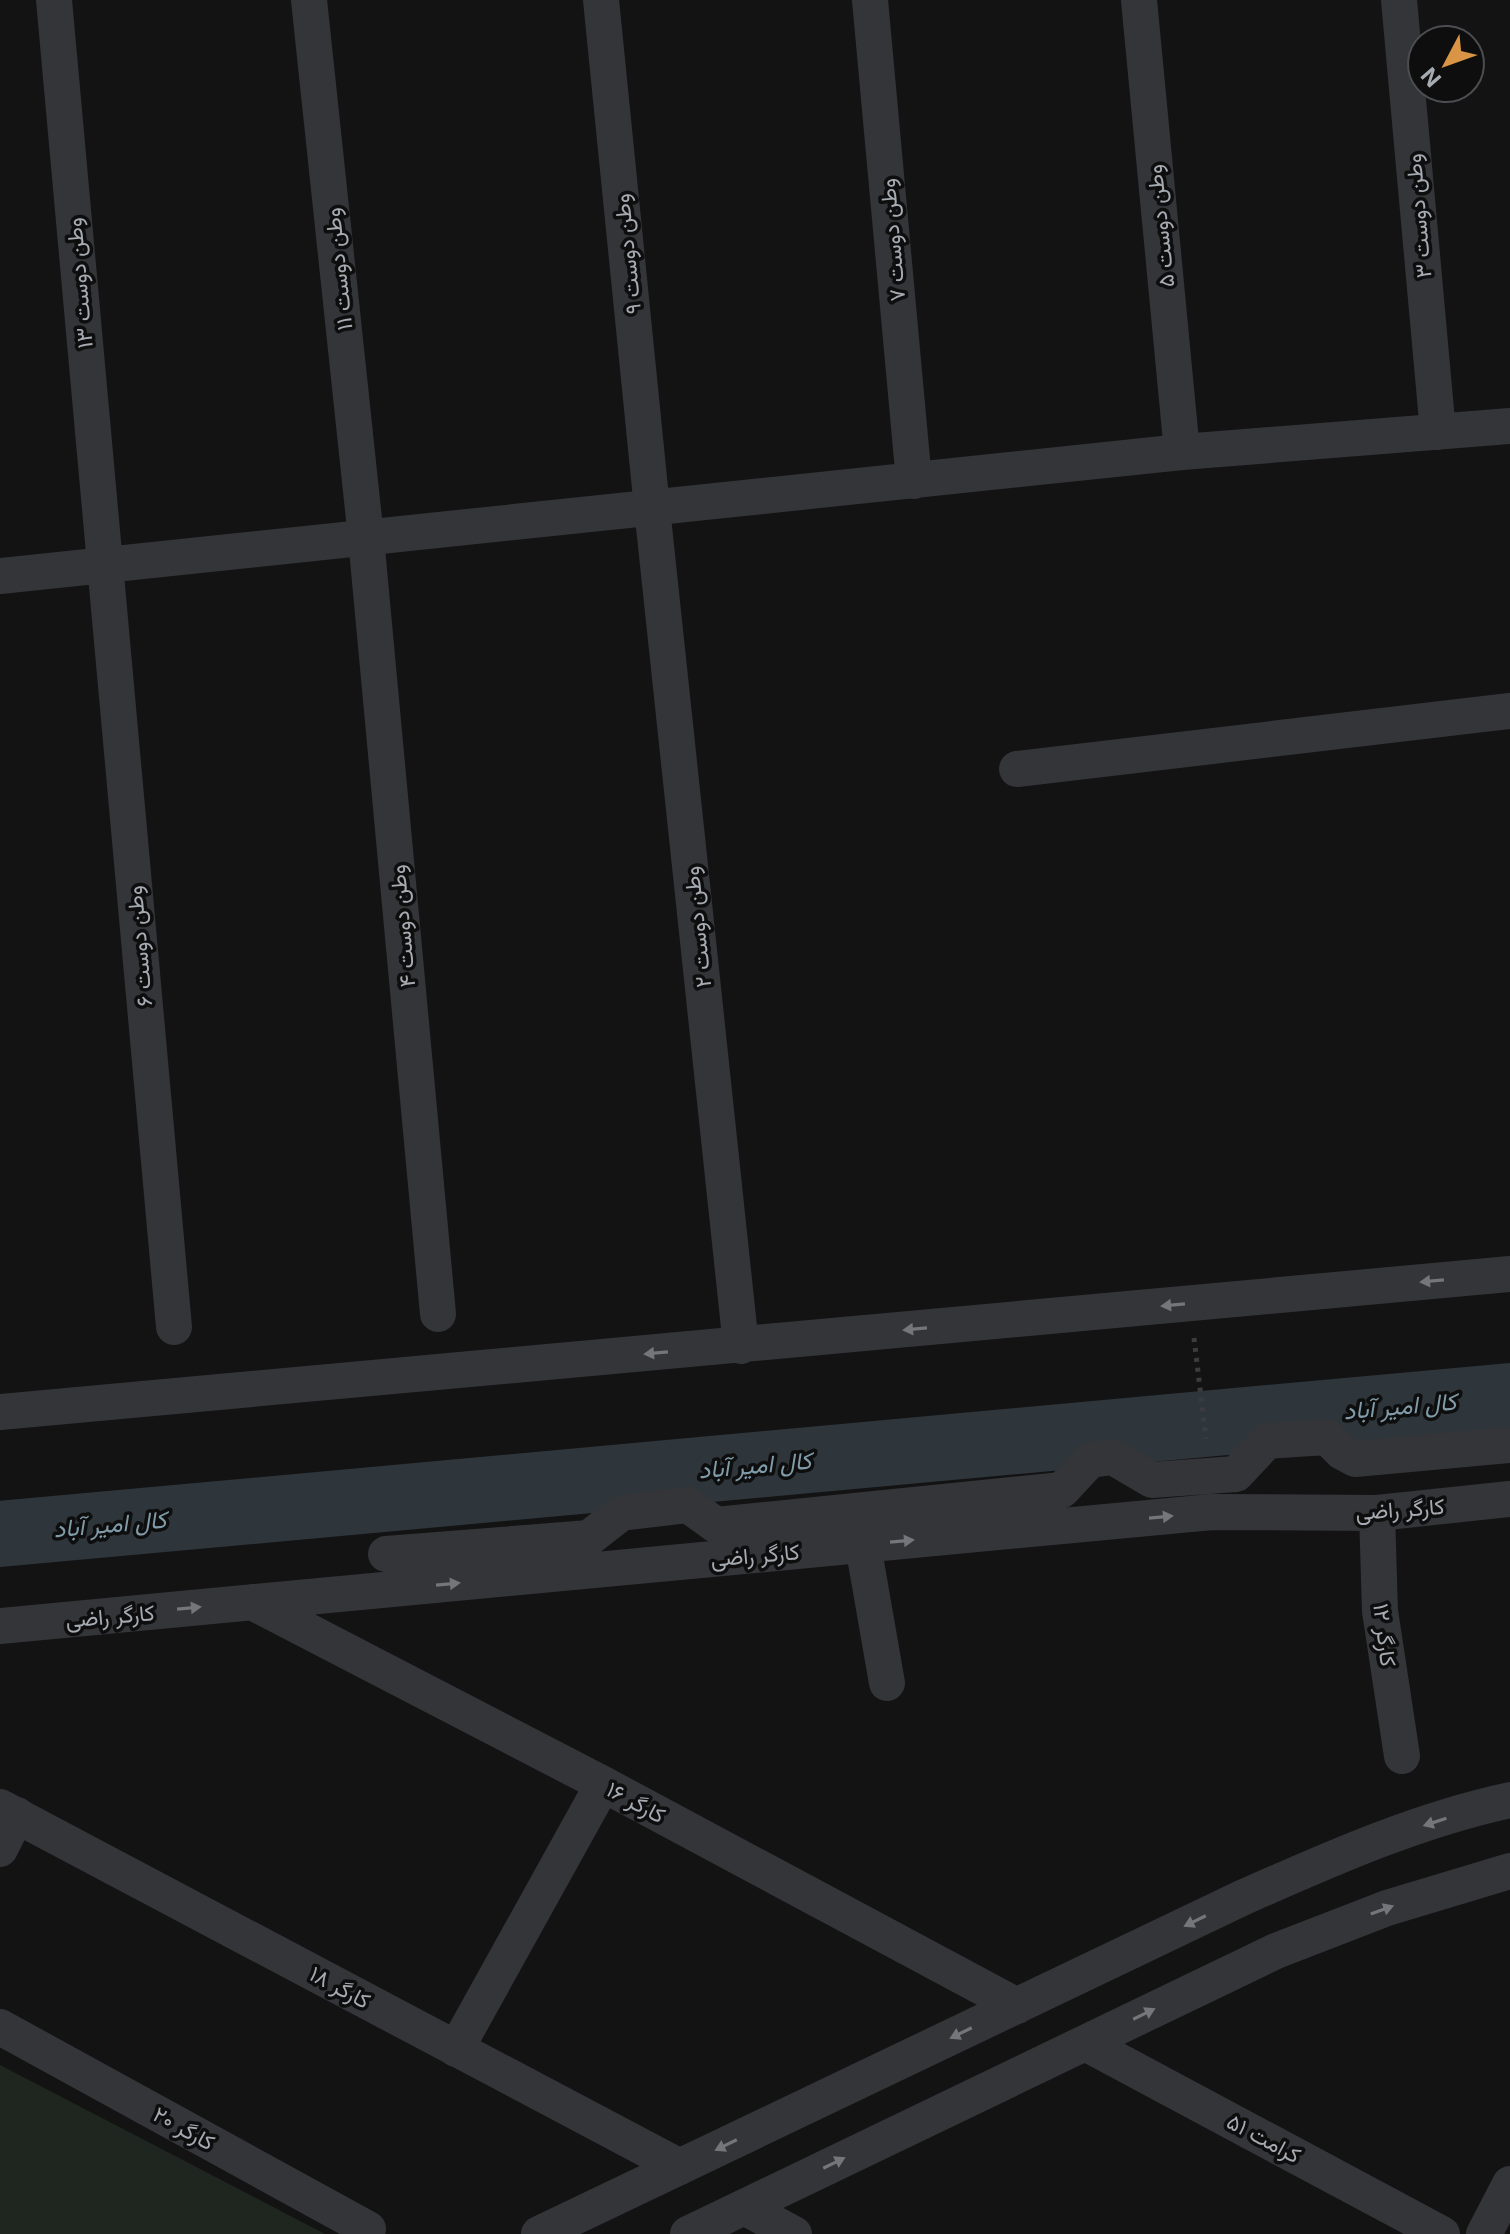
<svg xmlns="http://www.w3.org/2000/svg" width="1510" height="2234" font-family="Inter,Vazirmatn,sans-serif">
	<style>
		.green { fill: #1f261f }
		.lines { fill: none; stroke-linecap: round; stroke-linejoin: round }
		.river { stroke: #2e363b; stroke-width: 66 }
		.path { stroke: #3a3c3f; stroke-width: 5; stroke-dasharray: 4 6; stroke-linecap: butt }
		.minor { stroke: #343538; stroke-width: 36 }
		.oneway { fill: #73767b }
		.labels { text-anchor: middle; dominant-baseline: central; stroke-width: 7; stroke-linejoin: round; paint-order: stroke }
		.street-label { font-size: 22px; fill: #a6abb2; stroke: #0e0e0f }
		.water-label { font-size: 24px; font-style: italic; fill: #819ca9; stroke: #0e0e0f }
	</style>
	<rect width="100%" height="100%" fill="#131314"/>
	<!-- green -->
	<path class="green" d="M0,2065L325,2234H0Z"/>
	<g class="lines">
		<!-- river -->
		<path class="river" d="M0,1534L1510,1396"/>
		<!-- path -->
		<path class="path" d="M1194,1338L1206,1439"/>
		<!-- minor -->
		<path class="minor" d="M54,0L174,1327
			M309,0L366,538L438,1314
			M601,0L652,508L741,1346
			M870,0L914,481
			M1139,0L1182,452
			M1399,0L1438,432
			M0,576L1182,452L1510,426
			M1017,769L1510,711
			M0,1412L1510,1274
			M1377,1513L1380,1611L1402,1756
			M863,1545L887,1683
			M386,1554L589,1538L621,1513L688,1505L716,1525L1062,1490L1090,1460L1113,1457L1152,1480L1236,1474L1267,1441L1327,1437L1342,1452L1355,1459L1510,1445
			M252,1602L603,1784L1017,2006
			M0,1626L1212,1512L1377,1513L1510,1499
			M0,1807L680,2167
			M0,1849L17,1815
			M0,2027L368,2229
			M1085,2043L1442,2234
			M456,2049L603,1784
			M744,2207L794,2234
			M539,2234L1244,1897C1330,1859 1417,1820 1510,1800
			M688,2234L1276,1951L1387,1908L1510,1871
			M1484,2234L1510,2184"/>
	</g>
	<!-- one-way arrows -->
	<defs><path id="oneway-solid" d="M-6-.8H1V-3.2L6.5 0L1 3.2V.8H-6Z" transform="scale(2)"/></defs>
	<g class="oneway">
		<use href="#oneway-solid" transform="translate(1432 1281) rotate(175)"/>
		<use href="#oneway-solid" transform="translate(1173 1305) rotate(175)"/>
		<use href="#oneway-solid" transform="translate(915 1329) rotate(175)"/>
		<use href="#oneway-solid" transform="translate(656 1353) rotate(175)"/>
		<use href="#oneway-solid" transform="translate(1161 1517) rotate(-5)"/>
		<use href="#oneway-solid" transform="translate(902 1541) rotate(-5)"/>
		<use href="#oneway-solid" transform="translate(448 1584) rotate(-5)"/>
		<use href="#oneway-solid" transform="translate(189 1608) rotate(-5)"/>
		<use href="#oneway-solid" transform="translate(1435 1822) rotate(162)"/>
		<use href="#oneway-solid" transform="translate(1382 1910) rotate(-20)"/>
		<use href="#oneway-solid" transform="translate(1195 1921) rotate(154)"/>
		<use href="#oneway-solid" transform="translate(1144 2014) rotate(-26)"/>
		<use href="#oneway-solid" transform="translate(961 2033) rotate(154)"/>
		<use href="#oneway-solid" transform="translate(726 2145) rotate(154)"/>
		<use href="#oneway-solid" transform="translate(834 2163) rotate(-26)"/>
	</g>
	<g class="labels">
		<!-- street labels -->
		<g class="street-label">
			<text transform="translate(1418 216) rotate(-95)">وطن دوست ۳</text>
			<text transform="translate(1160 226) rotate(-96)">وطن دوست ۵</text>
			<text transform="translate(892 240) rotate(-95)">وطن دوست ۷</text>
			<text transform="translate(627 254) rotate(-96)">وطن دوست ۹</text>
			<text transform="translate(338 269) rotate(-96)">وطن دوست ۱۱</text>
			<text transform="translate(79 283) rotate(-95)">وطن دوست ۱۳</text>
			<text transform="translate(402 926) rotate(-95)">وطن دوست ۴</text>
			<text transform="translate(697 927) rotate(-96)">وطن دوست ۲</text>
			<text transform="translate(139 946) rotate(-95)">وطن دوست ۶</text>
			<text transform="translate(1400 1509) rotate(-4)">کارگر راضی</text>
			<text transform="translate(755 1555) rotate(-5)">کارگر راضی</text>
			<text transform="translate(110 1616) rotate(-5)">کارگر راضی</text>
			<text transform="translate(1385 1635) rotate(83)">کارگر ۱۲</text>
			<text transform="translate(636 1802) rotate(28)">کارگر ۱۶</text>
			<text transform="translate(340 1987) rotate(28)">کارگر ۱۸</text>
			<text transform="translate(184 2128) rotate(29)">کارگر ۲۰</text>
			<text transform="translate(1264 2138) rotate(28)">کرامت ۵۱</text>
		</g>
		<!-- water labels -->
		<g class="water-label">
			<text transform="translate(1400 1406) rotate(-5)">کال امیر آباد</text>
			<text transform="translate(755 1465) rotate(-5)">کال امیر آباد</text>
			<text transform="translate(110 1524) rotate(-5)">کال امیر آباد</text>
		</g>
	</g>
	<!-- north arrow -->
	<g transform="translate(1446 64) rotate(229)"><circle r="38" fill="#0e0e0f" stroke="#4b4d50" stroke-width="2"/>
	<path d="M0-6L14 30L0 20L-14 30Z" fill="#d99445"/>
	<text y="-12" font-size="22" font-weight="bold" text-anchor="middle" fill="#a6abb2">N</text>
	</g>
</svg>
